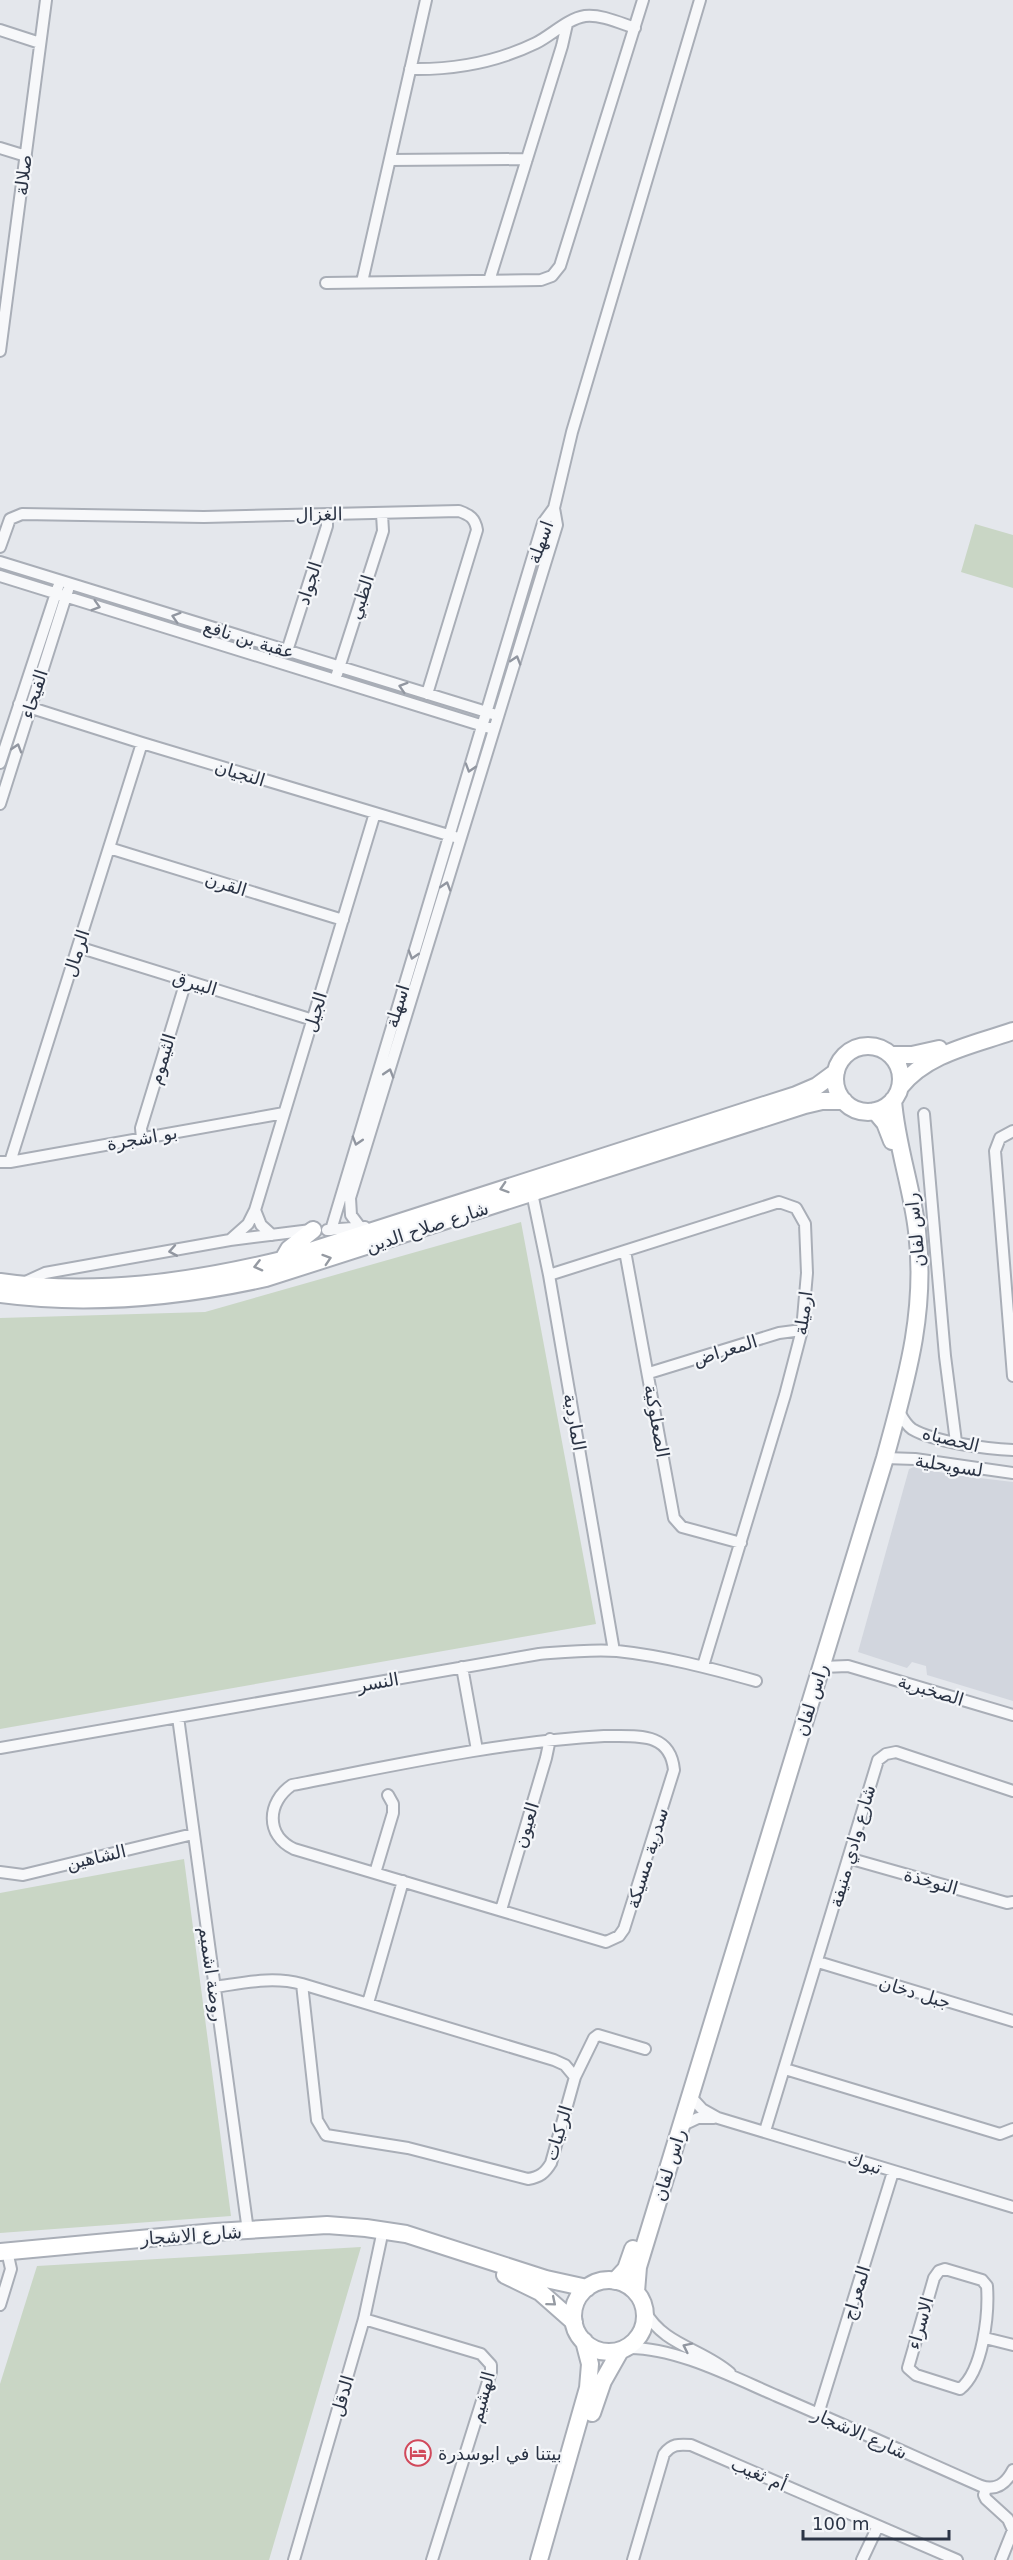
<svg xmlns="http://www.w3.org/2000/svg" width="1013" height="2560" font-family="'DejaVu Sans',Vazirmatn,sans-serif">
	<style>
		.built { fill: #d2d6de }
		.green { fill: #c9d6c5 }
		.lines { fill: none; stroke-linecap: round; stroke-linejoin: round }
		.street-casing { stroke: #a9aeb7; stroke-width: 14 }
		.secondary-casing { stroke: #a9aeb7; stroke-width: 20 }
		.street { stroke: #f7f8fa; stroke-width: 10 }
		.secondary { stroke: #fff; stroke-width: 16 }
		.oneway { stroke: #9196a0 }
		.oneway2 { stroke: #959aa2 }
		.labels { text-anchor: middle; dominant-baseline: central; stroke-width: 4.5; stroke-linejoin: round; paint-order: stroke }
		.street-label { font-size: 18px; fill: #2b3445; stroke: #f4f6f9 }
		.poi-label { font-size: 18px; fill: #2b3445; stroke: #f4f6f9; text-anchor: start }
	</style>
	<rect width="100%" height="100%" fill="#e4e7ec"/>
	<!-- built -->
	<path class="built" d="M914,1467L954,1475L1013,1482V1701L927,1675L926,1666L912,1662L907,1668L858,1652L909,1469Z"/>
	<!-- green -->
	<path class="green" d="M975,524L1013,535V588L961,572Z
		M521,1222L596,1624L0,1729V1318L205,1312Z
		M184,1859L231,2216L0,2233V1893Z
		M361,2247L269,2560H0V2384L37,2266Z"/>
	<g class="lines">
		<!-- street casing -->
		<g class="street-casing">
			<path id="street" d="M0,30L40,43
				M410,69C454,70 497,62 536,43C552,35 567,19 585,16C600,14 620,23 635,28
				M0,148L26,156
				M390,160L527,159
				M489,281L562,46L567,24
				M362,282L426,0
				M326,283L541,280L552,276L560,266L643,0
				M0,351L46,0
				M554,508L572,432L700,0
				M0,547L10,519L22,514L204,517L459,511C470,515 475,518 477,530L427,694
				M0,562L493,714
				M0,576L490,728
				M287,651L327,526V514
				M337,674L383,531L382,514
				M19,704L142,743L455,837
				M0,763L58,587
				M0,804L68,590
				M109,848L343,920
				M78,947L313,1020
				M924,1114L945,1356L956,1442
				M1013,1131L1000,1138L995,1151L1013,1376
				M142,1138L141,1128L186,981
				M0,1162H10L284,1113
				M10,1162L142,743
				M531,1188L549,1275L614,1651
				M255,1210L261,1225L272,1235
				M327,1230L365,1227
				M331,1230L543,523L554,508L557,525L350,1198L351,1215L360,1227
				M230,1240L248,1224L255,1210L375,813
				M625,1251L674,1518L682,1527L741,1543
				M549,1275L779,1202L796,1208L805,1224L807,1273L802,1330L785,1395L703,1666
				M21,1284L45,1273L230,1240L311,1230
				M649,1373L779,1333L802,1330
				M898,1410C902,1417 905,1424 912,1429C934,1442 987,1449 1013,1450
				M885,1458L915,1459L1013,1473
				M462,1667L477,1750
				M822,1667L848,1666L1013,1715
				M178,1717L248,2231
				M604,1736C634,1737 670,1730 674,1770L624,1929L619,1936L606,1942L294,1849C265,1835 267,1802 292,1785C396,1765 499,1742 604,1736Z
				M0,1748L539,1654C564,1652 591,1649 617,1651C664,1656 710,1668 756,1681
				M848,1858L1007,1903L1013,1902
				M0,1872L23,1875L193,1834
				M375,1873L393,1813V1804L388,1795
				M501,1910L546,1758L550,1739
				M818,1962L1013,2021
				M302,1984L317,2120L326,2135L408,2148L528,2179C540,2177 545,2173 551,2163L575,2077L594,2038L598,2035L645,2049
				M214,1987C244,1983 272,1976 302,1984L554,2060L565,2065L575,2077
				M368,2003L403,1881
				M785,2069L1000,2134L1013,2129
				M690,2096L702,2109L718,2118L1013,2207
				M681,2126L698,2118H714
				M765,2131L878,1760L886,1754L896,1752L1013,1791
				M945,2269L982,2280L987,2286C989,2314 983,2371 960,2389L916,2375L908,2368L934,2278L939,2271Z
				M0,2305L11,2269L7,2251
				M645,2311C663,2345 703,2349 730,2373
				M364,2319L481,2354L491,2365V2372L432,2560
				M985,2338L1013,2345
				M626,2348C673,2346 733,2377 777,2396C845,2425 913,2456 981,2486C996,2491 1006,2484 1013,2470
				M818,2414L893,2172
				M986,2488L984,2495L986,2499L1008,2519L1013,2530
				M294,2560L364,2319L383,2230
				M633,2560L664,2454C672,2444 678,2444 691,2445L957,2560
				M862,2560L878,2526
				M1001,2560L1013,2530"/>
		</g>
		<!-- secondary casing -->
		<g class="secondary-casing">
			<path id="secondary" d="M835 1079a33 33 0 1 1 66 0a33 33 0 1 1-66 0Z
				M891,1055H912L939,1049
				M900,1087C927,1053 973,1045 1013,1031
				M875,1111L885,1123L892,1141
				M282,1261L289,1249L313,1230
				M0,1282C94,1296 191,1282 282,1260L796,1095L817,1086L836,1072
				M0,1294C88,1306 180,1297 266,1278L805,1105L822,1101H844
				M0,2252L215,2232L327,2225L366,2228L406,2234L546,2279L587,2288
				M505,2275L540,2292L574,2322
				M573 2316a36 36 0 1 1 72 0a36 36 0 1 1-72 0Z
				M615,2281L626,2269L633,2249
				M636,2292L638,2267L885,1458C906,1381 927,1312 917,1231C912,1187 896,1144 893,1100
				M592,2413L603,2381L620,2351
				M539,2560L588,2388L590,2364L584,2341"/>
		</g>
		<!-- street -->
		<use href="#street" class="street"/>
		<!-- secondary -->
		<use href="#secondary" class="secondary"/>
	</g>
	<!-- one-way arrows -->
	<defs><path id="oneway-chevron" d="M-2-3.5L2.5 0L-2 3.5" fill="none" stroke-width="1.6" stroke-linecap="round" stroke-linejoin="round" transform="scale(1.5)"/></defs>
	<g class="oneway">
		<use href="#oneway-chevron" transform="translate(96 606) rotate(17)"/>
		<use href="#oneway-chevron" transform="translate(176 617) rotate(-163)"/>
		<use href="#oneway-chevron" transform="translate(516 660) rotate(-73)"/>
		<use href="#oneway-chevron" transform="translate(403 687) rotate(-163)"/>
		<use href="#oneway-chevron" transform="translate(17 748) rotate(-73)"/>
		<use href="#oneway-chevron" transform="translate(470 768) rotate(107)"/>
		<use href="#oneway-chevron" transform="translate(446 886) rotate(-73)"/>
		<use href="#oneway-chevron" transform="translate(413 955) rotate(107)"/>
		<use href="#oneway-chevron" transform="translate(389 1073) rotate(-73)"/>
		<use href="#oneway-chevron" transform="translate(357 1141) rotate(107)"/>
		<use href="#oneway-chevron" transform="translate(173 1251) rotate(170)"/>
		<use href="#oneway-chevron" transform="translate(687 2347) rotate(-154)"/>
	</g>
	<g class="oneway2">
		<use href="#oneway-chevron" transform="translate(504 1188) rotate(162)"/>
		<use href="#oneway-chevron" transform="translate(327 1259) rotate(-18)"/>
		<use href="#oneway-chevron" transform="translate(258 1266) rotate(166)"/>
		<use href="#oneway-chevron" transform="translate(552 2302) rotate(40)"/>
	</g>
	<!-- icons -->
	<defs>
		<g id="hotel-ring" transform="scale(1.35)"><circle r="9.5" fill="#f4f6f9" stroke="#d1495b" stroke-width="1.5"/><path d="M-6-4.5h1.5V1H6V5H4.5V3h-9V5H-6ZM-4 0a1.8 1.8 0 1 1 3.6 0ZM.5 0V-2.5h3Q6-2.5 6 0Z" fill="#d1495b"/></g>
	</defs>
	<g fill-rule="evenodd">
		<use href="#hotel-ring" x="418" y="2453"/>
	</g>
	<g class="labels">
		<!-- street labels -->
		<g class="street-label">
			<text transform="translate(23 175) rotate(-83)">صلالة</text>
			<text transform="translate(319 514) rotate(-1)">الغزال</text>
			<text transform="translate(540 542) rotate(-70)">اسهلة</text>
			<text transform="translate(309 583) rotate(-72)">الجواد</text>
			<text transform="translate(361 597) rotate(-72)">الظبي</text>
			<text transform="translate(249 639) rotate(17)">عقبة بن نافع</text>
			<text transform="translate(34 694) rotate(-72)">الفيحاء</text>
			<text transform="translate(240 773) rotate(17)">النجيان</text>
			<text transform="translate(226 884) rotate(17)">القرن</text>
			<text transform="translate(76 953) rotate(-72)">الرمال</text>
			<text transform="translate(195 983) rotate(17)">البيرق</text>
			<text transform="translate(397 1006) rotate(-73)">اسهلة</text>
			<text transform="translate(315 1012) rotate(-73)">الجيل</text>
			<text transform="translate(162 1059) rotate(-73)">الثيموم</text>
			<text transform="translate(142 1138) rotate(-10)">بو اشجرة</text>
			<text transform="translate(427 1227) rotate(-18)">شارع صلاح الدين</text>
			<text transform="translate(915 1230) rotate(-96)">راس لفان</text>
			<text transform="translate(803 1313) rotate(-82)">ارميلة</text>
			<text transform="translate(725 1350) rotate(-17)">المعراض</text>
			<text transform="translate(657 1421) rotate(80)">الصعلوكية</text>
			<text transform="translate(575 1422) rotate(80)">الماردية</text>
			<text transform="translate(951 1439) rotate(14)">الحصباه</text>
			<text transform="translate(949 1465) rotate(9)">لسويحلية</text>
			<text transform="translate(378 1682) rotate(-10)">النسر</text>
			<text transform="translate(931 1690) rotate(17)">الصخبرية</text>
			<text transform="translate(811 1700) rotate(-73)">راس لفان</text>
			<text transform="translate(526 1825) rotate(-73)">العيون</text>
			<text transform="translate(852 1846) rotate(-74)">شارع وادي منيفة</text>
			<text transform="translate(96 1857) rotate(-13)">الشاهين</text>
			<text transform="translate(647 1858) rotate(-73)">سدرية مسيكة</text>
			<text transform="translate(931 1881) rotate(16)">النوخذة</text>
			<text transform="translate(212 1974) rotate(82)">روضة اشميم</text>
			<text transform="translate(915 1992) rotate(17)">جبل دخان</text>
			<text transform="translate(558 2133) rotate(-73)">الركيات</text>
			<text transform="translate(865 2163) rotate(18)">تبوك</text>
			<text transform="translate(669 2165) rotate(-73)">راس لفان</text>
			<text transform="translate(191 2235) rotate(-4)">شارع الاشجار</text>
			<text transform="translate(856 2293) rotate(-73)">المعراج</text>
			<text transform="translate(920 2323) rotate(-74)">الاسراء</text>
			<text transform="translate(342 2396) rotate(-74)">الدقل</text>
			<text transform="translate(482 2397) rotate(-75)">الهشيم</text>
			<text transform="translate(860 2433) rotate(24)">شارع الاشجار</text>
			<text transform="translate(759 2474) rotate(23)">أم ثغيب</text>
		</g>
		<!-- poi labels -->
		<g class="poi-label">
			<text x="438" y="2453">بيتنا في ابوسدرة</text>
		</g>
	</g>
	<!-- scale -->
	<path d="M803 2530v9h146v-9" fill="none" stroke="#2b3445" stroke-width="3"/>
	<text x="812" y="2530" font-size="18" fill="#2b3445" stroke="#f4f6f9" stroke-width="4.5" paint-order="stroke">100 m</text>
</svg>
